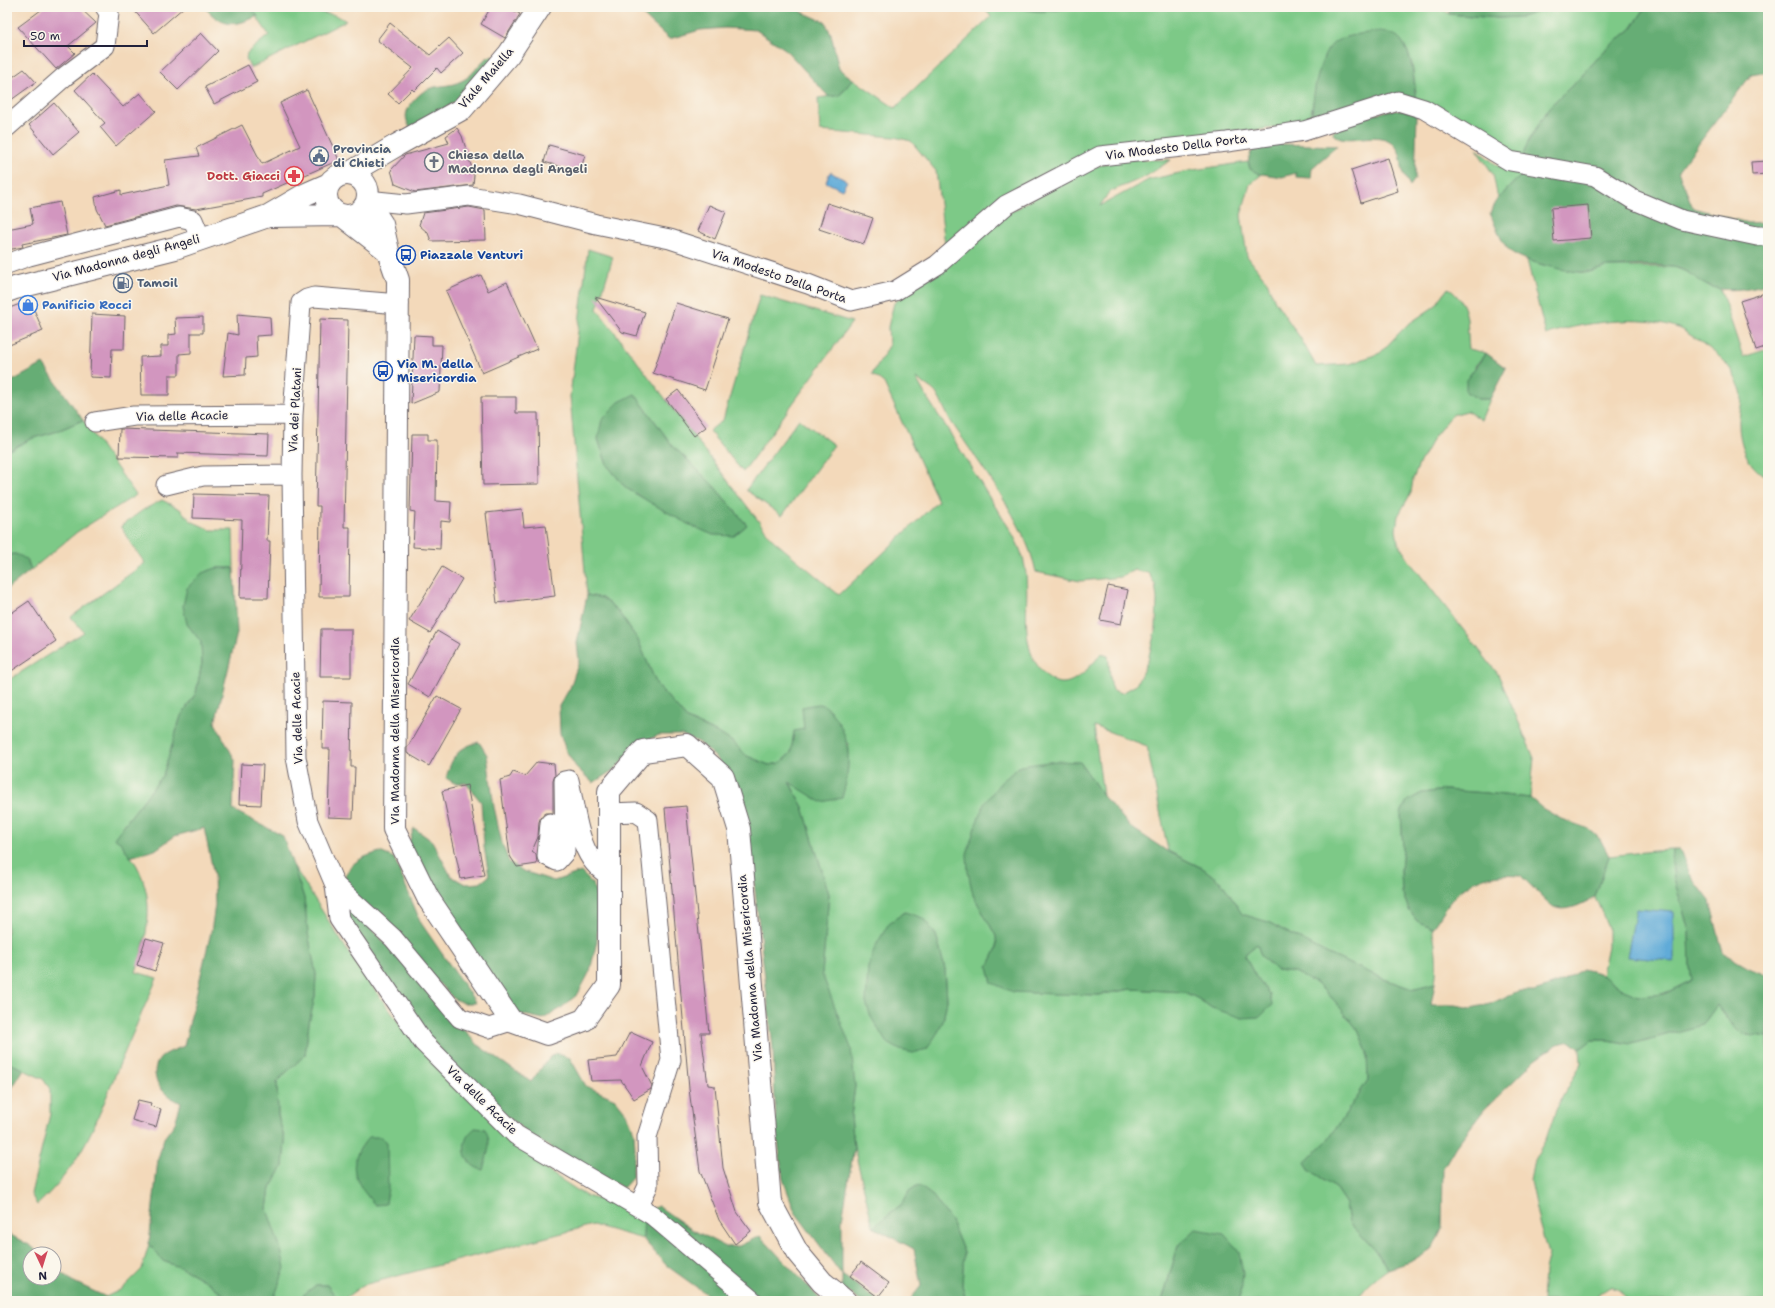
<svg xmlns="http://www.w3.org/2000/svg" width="1775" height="1308" font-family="'Shantell Sans',sans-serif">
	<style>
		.green { fill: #7dc987; stroke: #507661; fill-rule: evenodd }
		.forest { fill: #66ad74; stroke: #446858 }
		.water { fill: #60abd8; stroke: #41668a }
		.building { fill: #d296bf }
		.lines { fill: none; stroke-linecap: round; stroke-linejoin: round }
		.minor-casing { stroke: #6b6267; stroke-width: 21 }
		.secondary-casing { stroke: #6b6267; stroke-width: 24 }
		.minor { stroke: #fff; stroke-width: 19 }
		.secondary { stroke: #fff; stroke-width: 22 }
		.labels { text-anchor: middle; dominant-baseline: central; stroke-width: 3; stroke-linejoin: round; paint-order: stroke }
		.street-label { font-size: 12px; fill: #22223b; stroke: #fbf7ec }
		.service-label { font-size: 12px; font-weight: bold; fill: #4e5e75; stroke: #fbf7ec; text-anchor: start }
		.worship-label { font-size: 12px; font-weight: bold; fill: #5b616d; stroke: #fbf7ec; text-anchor: start }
		.health-label { font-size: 12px; font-weight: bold; fill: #be3a42; stroke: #fbf7ec; text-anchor: end }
		.transit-label { font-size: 12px; font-weight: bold; fill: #164399; stroke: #fbf7ec; text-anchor: start }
		.shop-label { font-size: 12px; font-weight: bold; fill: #366cbe; stroke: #fbf7ec; text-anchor: start }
	</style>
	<rect width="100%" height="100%" fill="#fbf7ec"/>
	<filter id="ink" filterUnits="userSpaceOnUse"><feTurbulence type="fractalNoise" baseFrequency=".025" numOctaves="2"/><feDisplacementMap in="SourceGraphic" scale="8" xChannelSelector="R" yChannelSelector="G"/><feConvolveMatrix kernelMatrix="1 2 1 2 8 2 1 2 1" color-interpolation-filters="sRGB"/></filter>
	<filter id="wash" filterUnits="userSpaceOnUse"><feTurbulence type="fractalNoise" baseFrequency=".012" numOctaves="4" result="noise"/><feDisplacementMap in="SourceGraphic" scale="16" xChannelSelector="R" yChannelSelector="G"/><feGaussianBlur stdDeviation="0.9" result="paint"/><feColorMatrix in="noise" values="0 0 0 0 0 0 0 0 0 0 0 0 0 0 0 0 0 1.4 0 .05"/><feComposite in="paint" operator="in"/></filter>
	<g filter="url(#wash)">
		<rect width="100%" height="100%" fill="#f3d9ba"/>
		<!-- green -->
		<path class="green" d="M250,7H314C319,16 329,12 337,16C340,17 343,19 346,21L251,68L246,59L247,53L269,35Z
			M984,7C995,7 1006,5 1016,7C1034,10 1050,14 1069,7H1440L1449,14L1497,18L1522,17L1552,7H1646L1631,29L1603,52L1579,79L1551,105L1528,142L1523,155L1524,161L1405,101L1416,92L1412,64L1407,50L1313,101L1311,113L1313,123L1087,151L1090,156L938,254L945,245L936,171L911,141L894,137L820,131L818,98L840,95L853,79L895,108L991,17Z
			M1476,149L1498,166L1522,174L1498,199L1493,174Z
			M1122,159L1171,160L1145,177L1109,192L1100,206L1148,180L1193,170L1248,162L1250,169L1261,175L1250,184L1241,215L1247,256L1267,282L1275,301L1301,339L1316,366L1350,364L1380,353L1407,325L1435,306L1448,288C1472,305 1466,324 1469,349L1486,353L1475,366L1478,399H1490L1481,420L1467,411L1452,415L1434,437L1420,462L1413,479L1411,493L1398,516L1396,530L1398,542L1410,562L1498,674L1534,758L1530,798L1486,793L1445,790L1422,793L1407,801L1401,813L1403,849L1401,870L1402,892L1409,910L1417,921L1432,928C1436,947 1438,964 1435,983L1412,989L1384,979L1326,953L1268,922L1242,915L1223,884L1204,869L1168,851L1147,746L1094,726L1103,796L1080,762L973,895L996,936L997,948L988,967L1013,992L1098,995L1131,989L1184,992L1197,998L1212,1008L1270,995L1256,977L1244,955L1257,944L1261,956L1276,970L1294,972L1317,984L1334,1000L1358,1030L1367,1052L1368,1080L1329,1139L1306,1162L1309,1170L1334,1186L1346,1204L1349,1222L1374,1249L1388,1269C1377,1277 1362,1287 1357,1301H1239L1241,1295L1178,1246L1162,1301H966L962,1285L964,1253L951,1221L909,1192L903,1203L873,1227L854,1147L851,1116L855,1086L834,1007L822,974L829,894L803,807L789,781L847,780L848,743L804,729L794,732L791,753L780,763L769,765L747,756L734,743L720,734L687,719L657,685L638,640L617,610L602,598L587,595L570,396L588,249L613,257L597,309L773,540L839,595L938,501L884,383L872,374L889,346L888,327L894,303L910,290L991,224L1076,172ZM916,378C922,383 931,387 936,393C942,402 946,414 952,423C980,465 1026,523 1036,572L1080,581L1121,577L1134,570L1148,573L1155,584L1157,599L1156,627L1148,660L1136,685L1122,693L1113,690C1109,679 1110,668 1108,656L1101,654C1091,666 1070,692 1052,680C1010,651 1036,596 1022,555C1015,534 1001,516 989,497C974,473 960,449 945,425C935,410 924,394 916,378ZM635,394L672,445L712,484L747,525L734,536L688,524L626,488L607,465L598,439ZM923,918L936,935L945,969L947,1000L943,1021L938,1032Z
			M1527,260L1543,265L1585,273L1608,267H1674L1692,274L1709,286L1720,288L1743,357L1768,349V477C1749,470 1739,444 1739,424C1738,415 1744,400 1741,391C1738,382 1731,369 1725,362C1717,353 1689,333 1678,328C1644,314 1580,322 1546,335Z
			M760,295L852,322L743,472L709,431L723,420Z
			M799,419L834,445L782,516L746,490Z
			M83,420L136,495L77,532L31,570L28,561L15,554L7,555V451L33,438L55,432Z
			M162,500L180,509L191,521L211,530H233L234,568H216L187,624L201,641L202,663L196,693L181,716L163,775L124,825L121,843C126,851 133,858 137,866C156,903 147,935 136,972L157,978C144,1008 131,1037 118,1068C96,1123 82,1164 37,1205L31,1194L50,1114V1089L43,1079L7,1062V681L84,632L71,617L145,563L131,544L121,526L143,510Z
			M1673,850L1672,862L1674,879L1689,931L1690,967L1692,980C1676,988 1658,999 1639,996C1626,995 1612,982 1602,974L1608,946V927L1595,897L1609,856L1654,851Z
			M293,865L354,961L402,1027L542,1167L586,1196L644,1212L643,1239L593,1225L363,1285L341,1301H339L327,1285H316L296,1301H273L267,1209L270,1188L283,1167L285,1141L278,1115L277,1081L305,1055L309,1023L315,996L316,974L308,933L304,898Z
			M1717,1005L1726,1018L1742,1034L1768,1038V1301C1758,1301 1717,1299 1711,1301H1628L1618,1290L1610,1287L1599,1294L1598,1301H1542L1544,1270L1548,1254L1539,1223L1530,1181L1534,1160L1546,1139L1556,1109L1581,1063L1580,1049L1592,1040H1607L1632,1044L1677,1032Z
			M149,1244L163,1261L182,1268L209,1283L232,1301H107L106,1297L122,1289L142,1269Z"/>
		<!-- forest -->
		<path class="forest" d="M204,7H250L258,16C233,27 224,28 204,7Z
			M634,7H799L802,12L825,22L831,34L839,69L853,79L840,95L829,97L785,49L756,30L725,28L700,30L669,39Z
			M1017,7H1069C1053,13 1033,13 1017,7Z
			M1449,7H1552L1522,17L1497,18L1449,14Z
			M1646,7L1768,8V72L1751,75L1678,171L1693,208L1748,223L1768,222V284C1750,288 1726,294 1708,285C1696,280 1687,269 1673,267C1654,264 1628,266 1609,267C1601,268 1593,272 1585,272C1570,273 1521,261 1510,251C1501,243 1495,224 1490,213L1498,199L1522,174L1525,168L1523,155L1528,142L1551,105L1579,79L1603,52L1631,29Z
			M1375,32C1384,32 1394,32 1401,40C1412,53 1416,85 1415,102L1313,123C1310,105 1318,63 1329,48C1338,35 1361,34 1375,32Z
			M493,55L496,59L479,84L413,132C406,122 403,115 411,104C430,78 444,92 465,79C476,73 480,59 493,55Z
			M1404,110L1417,115L1415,179L1410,186C1408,182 1405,178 1404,174C1401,167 1402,157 1398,150C1384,124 1347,149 1332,133L1341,124L1387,111Z
			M1280,144L1337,146L1312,168L1311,178L1296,177V173L1282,177L1262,174L1261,175L1250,169C1243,146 1264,145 1280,144Z
			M1486,353L1506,368L1490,399H1478L1466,392V380Z
			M43,364L83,420L55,432L33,438L7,451V384Z
			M635,394L672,445L712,484L747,525L734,536L713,535L688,524L651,503L626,488L607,465L598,439L602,419L619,402Z
			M15,554C25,557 28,560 31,570L7,589V555Z
			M216,568H234L237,633L215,723L235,760L233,810L283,836L304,898L308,933L316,974L315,996L309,1023L305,1055L277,1081L278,1115L285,1141L283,1167L270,1188L267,1209L281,1250L285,1268L273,1301H232L209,1283L182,1268L163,1261L149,1244L158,1159L164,1138L175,1123L181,1103C176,1100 169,1097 165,1093C154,1083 150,1065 164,1055C170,1051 178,1049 184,1046L211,932L215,905L214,875L204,828L175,836L155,850L130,857L121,843L114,838L163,775L181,716L196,693L202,663L201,642L187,624L183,606L187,588L202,573Z
			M587,595L602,598L617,610L638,640L657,685L687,719L720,734L734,743L747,756L769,765L780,763L791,753L794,731L804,729L802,707C808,706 815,704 820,704C827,705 830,711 834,716C853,740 850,770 842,798L821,802L789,782L803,807L829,894L822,974L851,1048L855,1086L851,1116L854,1147L842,1220V1275L879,1301H860L842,1287V1275L795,1212L783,1179L776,1126L773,1048L753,873L739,787L717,759L699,742L682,735H659L639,744L615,769L593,783L576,767L566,751L560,733L559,706L570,688L579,661L577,643Z
			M479,742L487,755L494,807L502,843L509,862L523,871L554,881L581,872L593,884L598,903L597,941L590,971L578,994L560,1009L543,1019L515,1013L407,848L414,828L432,841L451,876L465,884L480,883L489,876L484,847L481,802L466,783H454L446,778C452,757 457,748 479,742Z
			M1056,761L1080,762L1103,796L1132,828L1167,851L1204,869L1223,884L1242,914L1268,922L1326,953L1384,979L1412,989L1435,983L1431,1005H1456L1471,1008L1490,1004L1518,991H1534L1558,983L1583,969L1602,974L1621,989L1639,996L1664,994L1692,980L1690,967L1689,931L1674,879L1672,862L1673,850H1680L1691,876L1710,901L1723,953L1749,968L1768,976V1038L1742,1034L1726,1018L1717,1005L1703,1025L1632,1044L1607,1040H1592L1580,1049L1570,1041L1558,1044L1537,1058L1484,1110L1456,1146L1443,1168L1442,1229L1433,1248L1410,1262L1388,1269L1374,1249L1349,1222L1346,1204L1334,1186L1309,1170L1305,1162L1329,1139L1368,1080L1367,1052L1358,1030L1334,1000L1317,984L1294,972L1276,970L1261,956L1257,944L1244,955L1256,977L1270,995L1272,1005L1260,1017L1242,1018L1212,1008L1197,998L1184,992L1131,989L1098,995L1052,994L1013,992L992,983L988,967L997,948L996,936L973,895L968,872L967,854L975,827L984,804L1000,783L1020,766Z
			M1445,790L1486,793L1530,798L1542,808L1561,819L1589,829L1600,839L1609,856L1595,897C1584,903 1567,913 1554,907C1549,905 1526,880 1520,875C1496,873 1474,877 1456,895C1447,904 1440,918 1432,928L1417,921L1409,910L1402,892L1401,870L1403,849L1401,813L1407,801L1422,793Z
			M380,852L394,858L421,923L476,1003H463L454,999L342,883C350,862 359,858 380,852Z
			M348,908L355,910L479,1046L531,1082L545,1063L555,1053L570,1058L586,1086L615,1099L627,1114L634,1132L635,1149L632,1178L623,1188L534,1138L509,1118L442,1053L347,924Z
			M905,912L923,918L936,935L945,969L947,1000L943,1021L938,1032L927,1049L913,1053L900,1050L886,1042L871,1017L866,1003L868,967L875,947L889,923Z
			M7,1062L24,1069L7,1096Z
			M475,1128L485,1129C493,1144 487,1154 483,1170C468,1167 460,1151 467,1137C468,1134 473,1130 475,1128Z
			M369,1137H381L387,1142L388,1187L386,1204L375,1205C353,1180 345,1164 369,1137Z
			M918,1185L933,1196L951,1221L964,1253L962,1285L966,1301H909L921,1286L914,1249L873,1227L903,1203L909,1191Z
			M658,1206L691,1229L726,1247L739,1246L760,1236L822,1301H716L667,1266L643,1239L644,1212Z
			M1196,1229L1224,1234L1239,1251L1243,1274L1241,1295L1239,1301H1162L1178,1246Z
			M7,1233L31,1246L40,1254H30V1278H54V1266L72,1281L106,1297L107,1301H7Z
			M316,1285H327L339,1301H296Z"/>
		<!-- water -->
		<path class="water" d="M830,172L847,181L842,190L826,182Z
			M1636,909L1674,912V961L1627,957Z"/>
		<g id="blocks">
			<!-- building -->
			<path class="building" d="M45,7H79L96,23L68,46L75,53L56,69L18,27Z
				M131,7H184L154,33Z
				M491,7H507L520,14L505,38L481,24Z
				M390,23L430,55L449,38L463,53L441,73L437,68L414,91L412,89L398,103L388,94L413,68L377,40Z
				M201,33L218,51L178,90L160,72Z
				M248,65L257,82L214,104L205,87Z
				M24,69L36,82L7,103V81Z
				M92,74L123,107L140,93L156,111L116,146L100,127L105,123L75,90Z
				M307,90L339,160L262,194V197L196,209L176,206L105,225L97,209L95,197L121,190V195L169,185L165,160L199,156L196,148L242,125L262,164L300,146L280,103Z
				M54,103L79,132L53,154L29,125Z
				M457,128L462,136L474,175L473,185L415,192L395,184L391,170L405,155L449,143L446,136Z
				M549,145L585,155L580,172L544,162Z
				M1388,158L1398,191L1361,203L1351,170Z
				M1768,161V174L1752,175L1751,162Z
				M60,202L67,235L22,244L23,247L7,250V229L33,224L30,208Z
				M827,203L873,218L864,244L819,229Z
				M709,205L726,212L715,239L698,231Z
				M1588,205L1591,238L1554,241L1551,208Z
				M469,207L485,210L486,240L431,241L428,233L419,225L423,213Z
				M481,275L488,291L507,282L537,349L482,373L446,291Z
				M1768,292V346L1756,350L1740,301Z
				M595,297L645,312L637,336L622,332Z
				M30,300L43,331L7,346V309Z
				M676,303L728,319L705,390L653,373Z
				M92,314L125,316L124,349H112L111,378L90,377Z
				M237,314L270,317L271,335L256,336L257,357L246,358L245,375L223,376L228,333L238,335Z
				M203,317V333H191V353L179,354V375H169V395H141L140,357L161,356V346H168V335L176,334L175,318Z
				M320,319L348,320L344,527H350L349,597H319L320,506H316Z
				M414,335L432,336V345H442L440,392L411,404Z
				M678,390L706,427L694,436L666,399Z
				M481,397H516V413H538L539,484L483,485Z
				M120,429L269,434L268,456L178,453V458L119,457Z
				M412,434H428V440H437L436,501L451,502L450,522L441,521L440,549L413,547L415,512L410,511Z
				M194,494L269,496L267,541H270L268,598H240L242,520L193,518Z
				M522,509L524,527L546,525L555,596L497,603L486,513Z
				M442,567L462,579L430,633L409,621Z
				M1108,586L1128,590L1121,624L1100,620Z
				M29,601L56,641L7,674V616Z
				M321,629H351V677H320Z
				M437,631L459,644L430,697L408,684Z
				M437,696L461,709L429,766L407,753V748Z
				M323,701L352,702L351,767H355L353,818L328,817L330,749H322Z
				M537,762L554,764L555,775L553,781V813H545L541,816L539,822L538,837L532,851L536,854L537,864L517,867L510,856L500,780L510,777L513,772L525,776Z
				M241,764L263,765L261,805L239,804Z
				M467,785L484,875L461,879L442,791Z
				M686,806L709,1033H701L708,1085L715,1086L723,1168L737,1212L751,1231L735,1244L719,1220L700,1171L689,1089L665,808Z
				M146,938L164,943L155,971L137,965Z
				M630,1032L652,1042L642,1066L652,1086L651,1089L634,1099L621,1080L591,1081L588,1060L617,1057Z
				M138,1100L151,1103L150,1106L161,1109L156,1127L132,1120Z
				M861,1262L889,1283L878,1297L850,1276Z"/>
		</g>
	</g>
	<g filter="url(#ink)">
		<use href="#blocks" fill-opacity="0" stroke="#6b6267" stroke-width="1"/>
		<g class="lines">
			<!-- minor casing -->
			<g class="minor-casing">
				<path id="minor" d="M7,127L64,77L105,46L109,13L105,7
					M367,200L406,204L469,196L519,204L596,224L670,239L808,284L851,301L895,291L937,265L1006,205L1100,156L1227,142L1304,131L1398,101L1424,109L1510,161L1595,176L1632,199L1682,220L1757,236H1768
					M7,264L29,256L179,217L193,220L201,239
					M399,304L314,297L307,299L301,303L293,415L292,475L296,757L308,821L335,885L393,938L460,1018L489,1028L511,1021
					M95,422L134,416L293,415
					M166,485L203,476L292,475
					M609,813L636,812L648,820L671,1060L647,1137L648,1186L638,1207
					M550,823L547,856L557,861L565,852L564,781L569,780C576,811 578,860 609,875
					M335,885L339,919L423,1042L516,1135L652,1215L753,1301"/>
			</g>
			<!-- secondary casing -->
			<g class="secondary-casing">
				<path id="secondary" d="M326 195a21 21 0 1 1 42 0a21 21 0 1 1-42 0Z
					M348,174L397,145L462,109L509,54L540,7
					M367,201L382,224L388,251L398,280L394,829L428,898L511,1021L547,1034L584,1020L609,985V791L643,751L687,745L723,777L739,829L770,1202L797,1252L822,1282L845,1301
					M269,216L339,215
					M343,216L388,251
					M7,291L15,288L175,248L268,216L304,195L329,184"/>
			</g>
			<!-- minor -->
			<use href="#minor" class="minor"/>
			<!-- secondary -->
			<use href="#secondary" class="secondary"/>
		</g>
	</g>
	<!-- icons -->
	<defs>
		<g id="civic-ring" transform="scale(1)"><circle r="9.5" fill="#fbf7ec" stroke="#5c6f8a" stroke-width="1.5"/><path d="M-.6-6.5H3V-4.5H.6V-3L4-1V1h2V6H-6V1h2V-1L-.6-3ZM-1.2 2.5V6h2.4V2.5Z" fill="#5c6f8a"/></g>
		<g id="church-ring" transform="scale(1)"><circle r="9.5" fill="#fbf7ec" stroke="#6b7280" stroke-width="1.5"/><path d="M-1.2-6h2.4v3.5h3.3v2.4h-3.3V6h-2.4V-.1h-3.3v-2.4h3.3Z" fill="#6b7280"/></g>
		<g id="pharmacy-ring" transform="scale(1)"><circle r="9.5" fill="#fbf7ec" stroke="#e0444e" stroke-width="1.5"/><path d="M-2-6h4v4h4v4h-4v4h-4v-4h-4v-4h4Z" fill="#e0444e"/></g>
		<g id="bus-ring" transform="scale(1)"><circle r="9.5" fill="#fbf7ec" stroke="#1a4fb4" stroke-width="1.5"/><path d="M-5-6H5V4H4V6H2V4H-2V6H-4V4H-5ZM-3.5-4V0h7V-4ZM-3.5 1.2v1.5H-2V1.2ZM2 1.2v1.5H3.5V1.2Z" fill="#1a4fb4"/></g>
		<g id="fuel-ring" transform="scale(1)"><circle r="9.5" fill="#fbf7ec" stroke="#5c6f8a" stroke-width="1.5"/><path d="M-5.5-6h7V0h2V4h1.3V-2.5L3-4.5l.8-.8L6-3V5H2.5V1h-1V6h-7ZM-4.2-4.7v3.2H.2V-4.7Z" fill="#5c6f8a"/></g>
		<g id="shop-ring" transform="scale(1)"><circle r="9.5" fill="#fbf7ec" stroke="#3f7fe0" stroke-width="1.5"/><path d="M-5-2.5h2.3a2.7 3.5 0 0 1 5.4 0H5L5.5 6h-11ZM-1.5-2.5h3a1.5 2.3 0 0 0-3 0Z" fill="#3f7fe0"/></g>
	</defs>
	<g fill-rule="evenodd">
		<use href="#civic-ring" x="319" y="156"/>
		<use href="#church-ring" x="434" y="162"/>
		<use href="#pharmacy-ring" x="294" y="176"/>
		<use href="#bus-ring" x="406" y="255"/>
		<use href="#fuel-ring" x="123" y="283"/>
		<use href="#shop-ring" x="28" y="305"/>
		<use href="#bus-ring" x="383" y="371"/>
	</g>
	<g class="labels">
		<!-- street labels -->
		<g class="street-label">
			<text transform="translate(486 78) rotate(-49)">Viale Maiella</text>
			<text transform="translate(1176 147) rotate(-7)">Via Modesto Della Porta</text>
			<text transform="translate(126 258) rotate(-15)">Via Madonna degli Angeli</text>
			<text transform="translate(779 276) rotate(19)">Via Modesto Della Porta</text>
			<text transform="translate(295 410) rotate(-87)">Via dei Platani</text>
			<text transform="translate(182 416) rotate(-1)">Via delle Acacie</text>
			<text transform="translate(297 718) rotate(-92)">Via delle Acacie</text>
			<text transform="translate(395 731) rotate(-90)">Via Madonna della Misericordia</text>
			<text transform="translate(750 968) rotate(-95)">Via Madonna della Misericordia</text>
			<text transform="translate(482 1100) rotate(44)">Via delle Acacie</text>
		</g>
		<!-- service labels -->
		<g class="service-label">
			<text x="333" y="149">Provincia<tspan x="333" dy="14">di Chieti</tspan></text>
			<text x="137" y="283">Tamoil</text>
		</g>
		<!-- worship labels -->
		<g class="worship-label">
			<text x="448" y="155">Chiesa della<tspan x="448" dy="14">Madonna degli Angeli</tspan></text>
		</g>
		<!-- health labels -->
		<g class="health-label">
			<text x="280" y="176">Dott. Giacci</text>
		</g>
		<!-- transit labels -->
		<g class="transit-label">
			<text x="420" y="255">Piazzale Venturi</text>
			<text x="397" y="364">Via M. della<tspan x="397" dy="14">Misericordia</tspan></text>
		</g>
		<!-- shop labels -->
		<g class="shop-label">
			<text x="42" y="305">Panificio Rocci</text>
		</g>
	</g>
	<!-- margin -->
	<rect width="1775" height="1308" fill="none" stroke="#fbf7ec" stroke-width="24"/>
	<!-- north arrow -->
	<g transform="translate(42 1266) rotate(176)"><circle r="19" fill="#fbf7ec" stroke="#a4a2a5"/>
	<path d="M0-3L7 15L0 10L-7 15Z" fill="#d1495b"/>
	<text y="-6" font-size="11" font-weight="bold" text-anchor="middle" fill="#22223b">N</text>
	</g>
	<!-- scale -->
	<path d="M24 40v6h123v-6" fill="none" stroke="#22223b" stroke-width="2"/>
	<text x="30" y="40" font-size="12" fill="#22223b" stroke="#fbf7ec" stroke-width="3" paint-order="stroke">50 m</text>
</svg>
